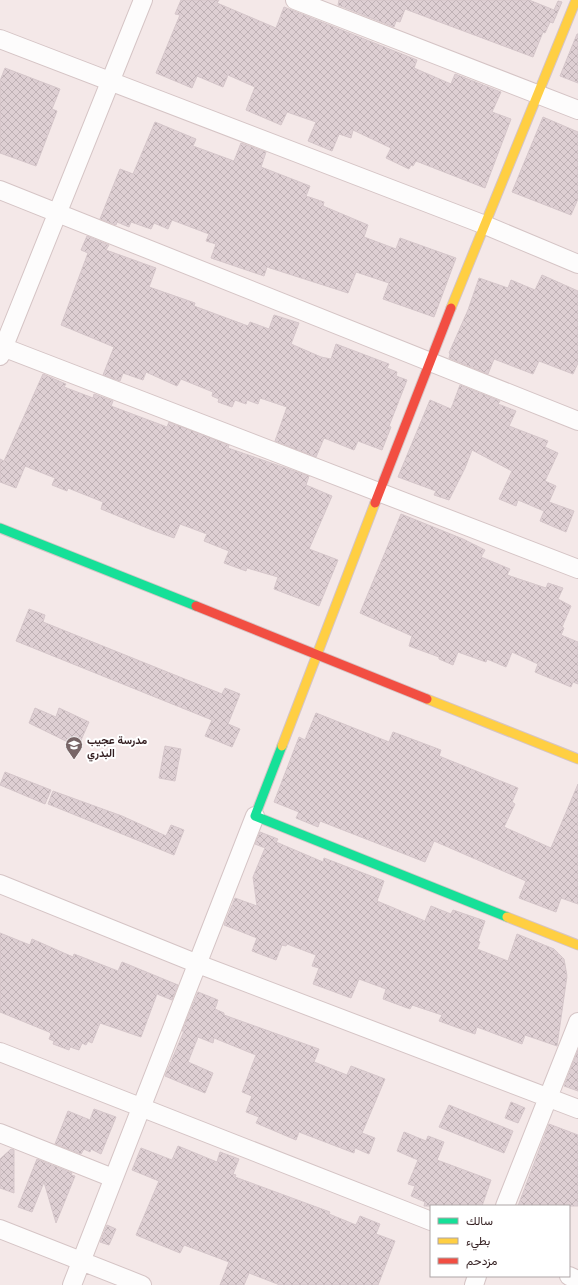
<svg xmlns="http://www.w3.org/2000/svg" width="578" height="1285" font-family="'Open Sans',Vazirmatn,sans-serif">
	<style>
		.building { fill: url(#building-cross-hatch); stroke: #d5c6ca }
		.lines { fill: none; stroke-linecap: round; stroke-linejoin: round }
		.street-casing { stroke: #d5c4c5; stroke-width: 20 }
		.fast-casing { stroke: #d5c4c5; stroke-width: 11 }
		.slow-casing { stroke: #d5c4c5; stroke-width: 11 }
		.jam-casing { stroke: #d5c4c5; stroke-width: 11 }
		.street { stroke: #fdfcfc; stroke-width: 18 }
		.fast { stroke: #16e098; stroke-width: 9 }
		.slow { stroke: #ffcf43; stroke-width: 9 }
		.jam { stroke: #f24e42; stroke-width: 9 }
		.labels { text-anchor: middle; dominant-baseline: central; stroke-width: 4; stroke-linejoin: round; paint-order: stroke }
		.poi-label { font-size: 11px; font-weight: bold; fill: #331e20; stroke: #fff; text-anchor: start }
	</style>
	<defs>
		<pattern id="building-cross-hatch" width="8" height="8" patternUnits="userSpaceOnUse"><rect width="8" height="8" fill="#decfd3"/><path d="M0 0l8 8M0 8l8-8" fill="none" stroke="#bfb1b5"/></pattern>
	</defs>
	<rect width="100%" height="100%" fill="#f4e8e8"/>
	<!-- building -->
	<path class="building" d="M181,0H219L217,3L276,28L284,7L417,60L414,68L451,84L455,74L501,92L492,112L511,119L485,188L416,161L413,166L411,165L409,169L386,158L391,148L353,130L351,138L339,134L332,151L308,141L316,122L287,112L281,125L246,110L255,87L228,75L223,87L197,76L192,88L156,73L177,22L180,15L175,14Z
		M339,0H529L554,10L558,1L562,2L553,23L550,22L545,33L543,32L533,57L405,9L400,22L396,21L394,27L338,5Z
		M577,34H578V83L560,76Z
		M5,68L60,89L52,109L57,111L36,166L0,153V81Z
		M543,117L578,132V199L571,215L512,192Z
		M155,122L196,139L193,146L234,161L241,143L266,152L261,167L310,186L306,196L324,202L323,206L368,225L364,237L396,249L400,238L456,258L434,317L383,299L389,283L356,272L348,293L267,267L264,276L211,258L216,244L206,241L209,234L172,220L168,229L154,223L151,229L131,222L129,227L117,222L116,225L100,219L120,169L133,174Z
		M87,236L109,245L106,250L156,268L149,287L195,303L194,306L248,326L250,322L269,329L274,315L299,323L291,344L321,357L331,359L336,344L389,364L387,368L397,372L396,376L407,380L389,426L391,427L382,450L358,441L354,450L324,438L316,457L275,441L287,407L260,398L258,404L247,400L246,404L235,400L232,407L218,402L219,399L212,396L213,392L181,379L177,386L146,372L143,380L123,373L120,381L103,375L114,347L61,325L88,253L81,250Z
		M542,275L578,291V363L573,374L539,361L533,374L494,359L488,374L449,358L450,354L449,353L468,310L479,278L508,288L511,280L535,290Z
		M43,374L66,384L64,387L93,398L94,394L113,401L111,406L167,427L169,422L229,445L228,448L309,476L306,485L332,496L309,549L338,560L319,606L274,589L278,577L247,568L246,571L224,563L229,551L204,541L207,534L180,524L174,538L152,530L101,509L103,502L68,488L67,491L52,485L55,478L25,466L16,488L0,482V459L4,461Z
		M460,385L500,401L498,404L516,411L509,426L548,441L545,447L558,453L545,481L556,486L549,502L574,511L566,532L540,521L544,511L518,500L516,506L499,499L512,471L472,450L465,468L449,500L434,495L436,491L398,477L430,400L451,409Z
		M401,514L463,539L485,550L481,557L510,569L507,575L546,588L548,583L563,588L558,599L571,606L562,627L564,628L561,635L578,642V684L573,682L571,687L535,672L538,664L512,652L506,667L487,659L486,662L458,652L453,665L439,659V657L409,646L412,636L360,613Z
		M29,609L45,615L43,622L222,694L225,688L240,694L228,724L240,729L232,747L205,736L212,720L16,641Z
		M35,708L56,717L59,708L89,722L78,747L29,723Z
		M316,713L389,742L393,732L441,750L439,756L518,788L512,802L515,804L504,827L551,848L578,784V904L561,898L556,912L519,898L526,881L434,841L425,862L320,821L318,827L296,818L299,812L274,802L299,737L305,740Z
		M165,746L181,749L175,781L159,778Z
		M5,772L51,790L45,804L0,785Z
		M53,791L122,816L166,836L171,825L184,830L174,855L48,804Z
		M260,832L278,839L276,842L323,862L324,858L384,881L377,901L425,921L431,906L451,914L453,910L485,921L478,941L480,942L477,949L508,961L517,934L554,949L564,959L567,976L557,1046L525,1035L522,1044L477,1027L475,1034L439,1021L442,1015L412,1005L410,1009L383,999L386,989L359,979L351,998L313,984L319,968L312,966L316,955L287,944L286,946L282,945L276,960L252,951L257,938L224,925L235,898L257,906L253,877L265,848L255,844Z
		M0,933L30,945L32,939L73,957L74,954L118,971L122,962L178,985L172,1000L157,994L141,1037L100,1023L92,1043L88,1041L86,1045L82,1043L79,1050L70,1047L69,1050L53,1044L54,1041L49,1039L51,1034L49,1032L0,1012Z
		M198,992L218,1000L215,1009L224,1013V1015L319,1049L314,1062L347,1075L351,1066L385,1079L362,1133L375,1138L369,1154L355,1148L354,1153L299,1132L296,1140L256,1123L259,1117L246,1112L252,1096L242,1092L256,1055L214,1038L213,1043L198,1037L188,1062L213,1073L205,1093L165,1076L184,1031H182Z
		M578,1050V1091L564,1086Z
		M511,1102L525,1108L518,1123L505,1118Z
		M449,1105L513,1131L504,1153L439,1127Z
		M94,1109L116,1117L101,1154L91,1149L90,1152L84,1149L81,1154L55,1144L68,1111L90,1120Z
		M549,1124L578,1135V1206H518Z
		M404,1132L426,1141L428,1136L444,1142L437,1160L491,1180L482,1206H424L425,1202L411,1196L415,1186L408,1184L418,1160L397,1151Z
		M178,1146L217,1162L220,1152L239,1159L233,1174L236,1175L235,1177L330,1212L329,1214L356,1225L360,1216L380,1224L376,1234L395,1241L378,1285H280L249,1273L244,1285H220L229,1262L184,1245L180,1253L136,1235L159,1181L132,1170L141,1148L172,1160Z
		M11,1149L14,1150V1193L0,1188V1159Z
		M37,1159L72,1173L71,1175L75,1176L56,1223L44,1182L32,1212L18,1207Z
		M107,1225L116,1229L109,1245L100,1242Z"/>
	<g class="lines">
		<!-- street casing -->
		<g class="street-casing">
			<path id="street" d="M295,0L578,110
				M0,39L485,225L578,264
				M0,190L578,421
				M0,346L578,569
				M0,356L143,0
				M0,884L198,964L578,1109
				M0,1052L431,1221
				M0,1133L113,1178
				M505,1206L578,1022
				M0,1229L142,1285
				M569,1276L578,1280
				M72,1285L255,816
				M474,1285L477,1276"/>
		</g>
		<!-- fast casing -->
		<g class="fast-casing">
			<path id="fast" d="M0,528L196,606
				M282,746L255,816L507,917"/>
		</g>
		<!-- slow casing -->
		<g class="slow-casing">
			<path id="slow" d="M451,308L576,0
				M427,699L578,759
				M282,746L375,503
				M507,917L578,945"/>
		</g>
		<!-- jam casing -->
		<g class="jam-casing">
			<path id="jam" d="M375,503L451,308
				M196,606L427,699"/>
		</g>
		<!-- street -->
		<use href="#street" class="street"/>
		<!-- fast -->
		<use href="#fast" class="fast"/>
		<!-- slow -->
		<use href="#slow" class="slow"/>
		<!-- jam -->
		<use href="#jam" class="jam"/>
	</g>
	<!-- icons -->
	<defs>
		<g id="school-pin" transform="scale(0.9)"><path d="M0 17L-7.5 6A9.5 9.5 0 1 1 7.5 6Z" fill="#776566" stroke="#fff"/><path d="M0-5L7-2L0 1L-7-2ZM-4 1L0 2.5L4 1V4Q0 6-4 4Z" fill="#fff"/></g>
	</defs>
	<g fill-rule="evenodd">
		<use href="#school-pin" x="74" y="745"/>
	</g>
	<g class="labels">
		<!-- poi labels -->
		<g class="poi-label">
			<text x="87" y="739">مدرسة عجيب<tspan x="87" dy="13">البدري</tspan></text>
		</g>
	</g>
	<!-- legend -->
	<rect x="430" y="1205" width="140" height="72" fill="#ffffff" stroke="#ada5a6"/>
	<rect x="438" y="1218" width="20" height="6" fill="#16e098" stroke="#ada5a6"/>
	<text x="466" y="1225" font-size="12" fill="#331e20">سالك</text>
	<rect x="438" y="1238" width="20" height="6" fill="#ffcf43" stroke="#ada5a6"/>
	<text x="466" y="1245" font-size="12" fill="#331e20">بطيء</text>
	<rect x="438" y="1258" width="20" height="6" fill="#f24e42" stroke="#ada5a6"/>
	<text x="466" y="1265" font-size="12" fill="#331e20">مزدحم</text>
</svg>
